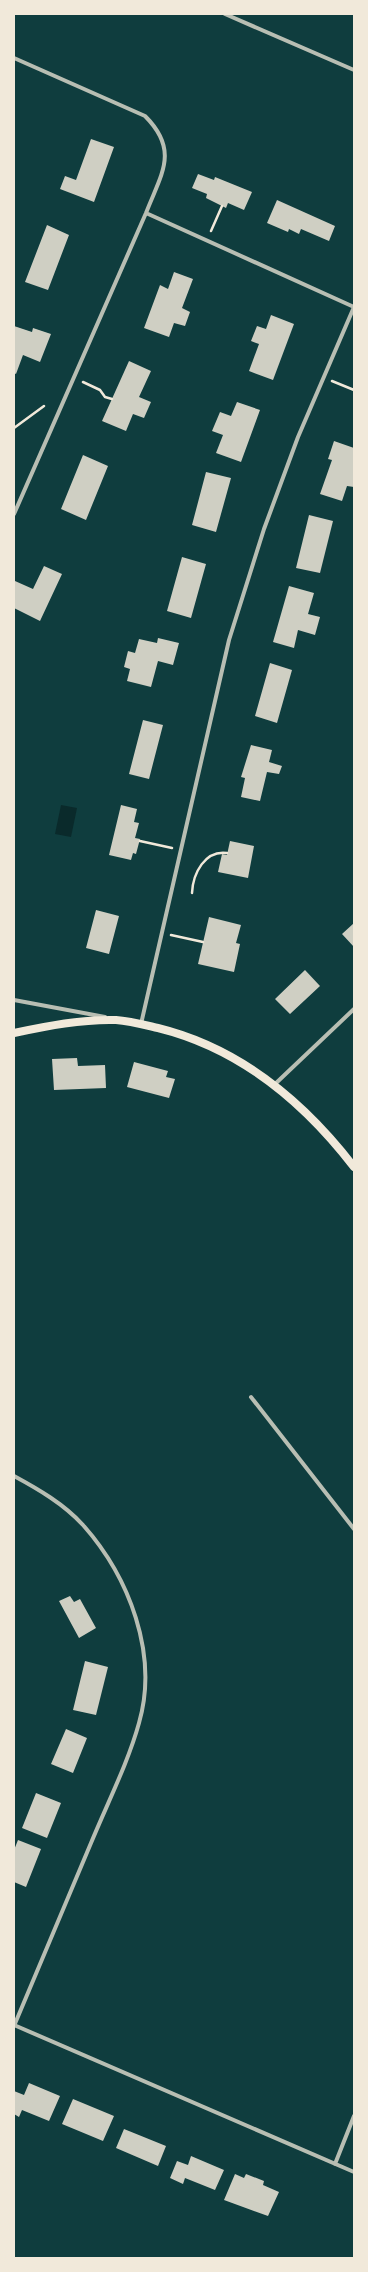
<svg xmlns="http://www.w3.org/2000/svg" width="368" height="2272" font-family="'PT Sans',sans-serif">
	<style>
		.water { fill: #0a2a2b }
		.building { fill: #cfcfc3 }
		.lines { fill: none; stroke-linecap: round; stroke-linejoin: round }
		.path { stroke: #f1e9da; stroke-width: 2.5 }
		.minor { stroke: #b8beb3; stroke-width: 4 }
		.secondary { stroke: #f1e9da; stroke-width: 8 }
	</style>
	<rect width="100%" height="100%" fill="#0f3d3e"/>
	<!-- water -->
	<path class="water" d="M61,805L77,808L71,837L55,834Z"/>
	<!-- building -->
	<path class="building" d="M91,139L114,147L94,202L60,189L65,176L76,180Z
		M198,174L214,180L215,177L252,192L244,210L228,203L226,208L206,198L207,194L192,188Z
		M277,200L335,226L329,241L301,229L299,234L289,229L288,232L267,223Z
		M47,225L69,235L48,290L25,282Z
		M174,272L193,279L182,308L190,312L185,326L174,323L169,337L144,328L160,285L168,289Z
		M271,315L294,324L273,380L249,371L259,344L251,341L257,326L266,329Z
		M14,326L32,332L33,328L51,334L40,362L23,355L16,374L14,373Z
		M129,361L151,371L139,397L151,402L144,418L133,414L126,431L102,421Z
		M237,402L260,410L241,462L216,453L223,435L212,431L220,412L231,416Z
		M334,441L354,448V487L347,486L342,501L320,494L332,460L328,459Z
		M83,455L108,466L86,520L61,509Z
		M206,472L231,478L216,532L192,525Z
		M309,515L333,521L320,573L296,568Z
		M182,557L206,564L191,618L167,611Z
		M44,566L62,574L40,621L14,608V583L15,581L33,589Z
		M289,586L314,593L308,614L320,617L315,635L298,630L294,648L273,642Z
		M158,638L179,643L173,665L158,661L151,687L127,681L130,669L124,667L128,651L135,653L139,639L157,643Z
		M270,663L292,670L277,723L255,716Z
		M143,720L163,725L149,779L129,774Z
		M251,745L272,750L269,762L282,766L279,774L267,772L260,801L241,797L245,778L241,777Z
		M121,805L137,809L134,822L139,823L135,838L140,839L136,854L133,853L131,860L109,855Z
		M230,841L254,846L248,878L218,872L222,854L227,855Z
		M96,910L119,916L109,954L86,948Z
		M209,917L241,925L236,943L240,944L234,972L198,964Z
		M354,923V947L342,934Z
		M305,970L320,986L290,1014L275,999Z
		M77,1058L78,1066L105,1065L106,1088L54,1090L52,1059Z
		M134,1062L168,1071L166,1077L175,1079L169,1098L127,1087Z
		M70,1596L74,1602L80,1599L96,1628L79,1638L59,1601Z
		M85,1661L108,1667L96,1715L73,1710Z
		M66,1729L87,1738L73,1773L51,1764Z
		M36,1793L61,1803L47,1838L22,1828Z
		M18,1840L41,1849L26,1887L14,1882V1850Z
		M29,2083L60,2096L49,2121L22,2110L19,2117L14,2114V2091L24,2095Z
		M73,2099L114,2116L103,2141L62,2124Z
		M124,2129L166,2146L158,2166L116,2148Z
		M191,2156L224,2170L215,2190L185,2178L183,2184L170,2178L177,2161L188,2165Z
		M235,2174L244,2178L246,2174L264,2181L263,2185L279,2192L268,2216L224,2200Z"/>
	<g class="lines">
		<!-- path -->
		<path class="path" d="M211,231L222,206
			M332,381L354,390
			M83,382L100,390L105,397L112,399
			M14,428L44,406
			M140,841L172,848
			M192,893C193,873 205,850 227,853
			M171,935L203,942"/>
		<!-- minor -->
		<path class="minor" d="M225,14L354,70
			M14,58L145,116C180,151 161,174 146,213L14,514
			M146,213L354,307
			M14,1000L105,1017
			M141,1024L229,640L264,529L298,437L354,307
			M274,1085L354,1009
			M251,1397L354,1529
			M14,1476C38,1489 64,1504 83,1525C129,1577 159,1654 139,1723C128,1763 107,1804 91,1843C65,1904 40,1965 14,2026
			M14,2025L354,2172
			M335,2164L354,2116"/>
		<!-- secondary -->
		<path class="secondary" d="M14,1033C47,1026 82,1019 116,1020C130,1021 145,1025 158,1028C239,1048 304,1102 354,1167"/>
	</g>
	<!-- border -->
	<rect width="368" height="2272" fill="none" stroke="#f1e9da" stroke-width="30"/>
</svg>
